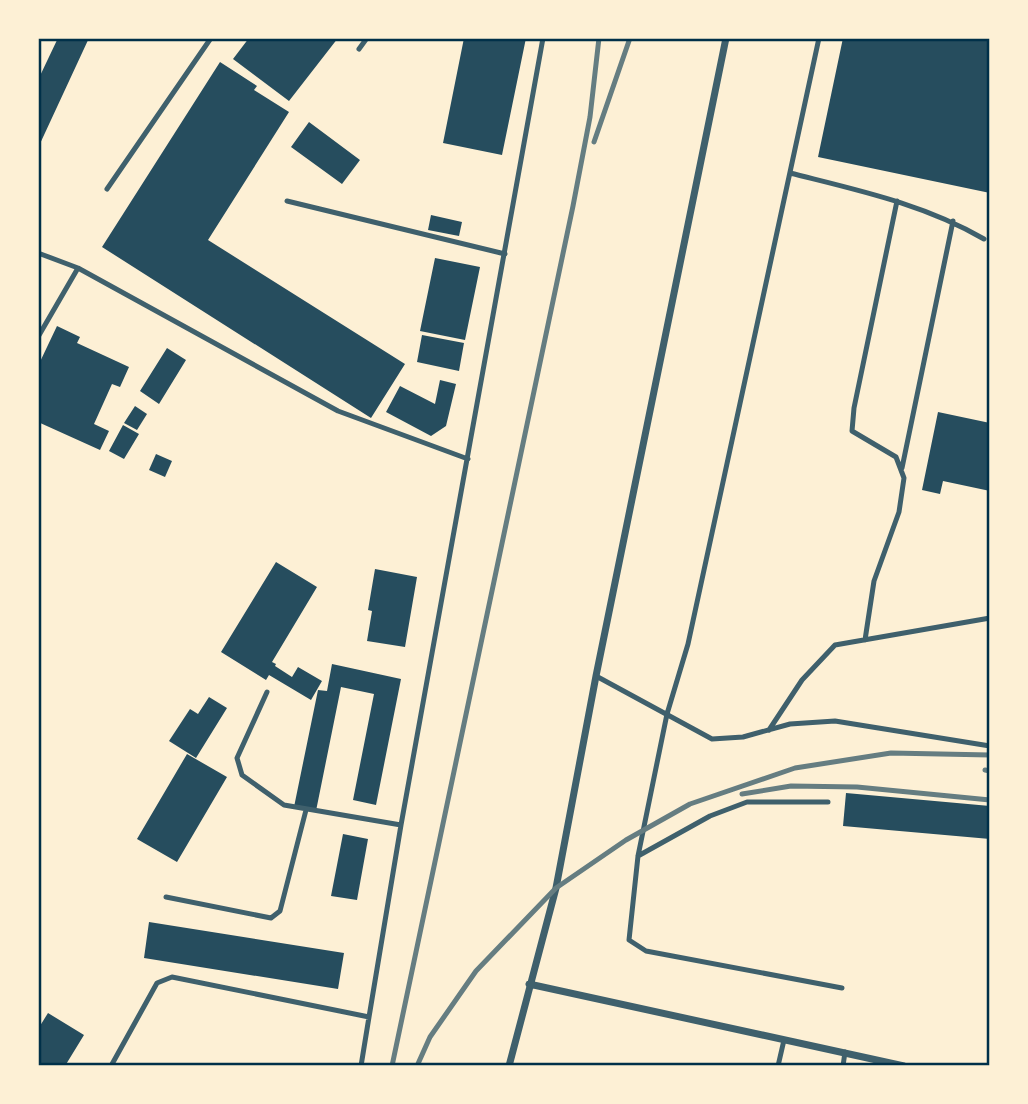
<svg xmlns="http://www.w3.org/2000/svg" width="1028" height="1104" font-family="'Titillium Web',sans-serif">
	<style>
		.building { fill: #264d5e }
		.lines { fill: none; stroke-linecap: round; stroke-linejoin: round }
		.service { stroke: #3f606c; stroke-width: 5 }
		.minor { stroke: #3f606c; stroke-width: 7 }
		.rail { stroke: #657d81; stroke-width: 5 }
		.neatline { fill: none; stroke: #003049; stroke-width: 2.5 }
	</style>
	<rect width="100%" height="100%" fill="#fdf0d5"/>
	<!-- building -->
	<path class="building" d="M58,38H89L38,148V80Z
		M249,38H338L289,101L233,59Z
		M464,38H526L502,155L443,143Z
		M843,38H990V193L818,157Z
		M220,62L257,86L254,90L289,112L208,240L405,364L371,418L102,247Z
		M309,122L360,160L342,184L291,147Z
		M431,215L462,222L459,236L428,230Z
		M435,258L480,267L465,340L420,331Z
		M57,326L80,337L77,343L129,367L120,387L112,384L94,424L109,431L100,450L38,422V366Z
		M422,335L464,343L459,371L417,362Z
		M167,348L186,360L159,404L140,391Z
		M440,380L456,384L446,426L431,436L386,412L400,386L435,404Z
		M135,406L147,414L137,430L124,423Z
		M938,412L990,423V491L943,481L940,494L922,490Z
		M123,425L139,434L124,459L109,451Z
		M156,454L172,461L165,477L149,470Z
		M276,562L317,587L272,662L276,664L275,666L292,677L298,667L322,681L311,700L269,675L266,680L221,652Z
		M375,569L417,577L405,647L367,641L372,611L368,610Z
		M332,664L401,679L376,805L353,800L374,694L341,687L316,811L294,807L318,690L327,691Z
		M209,697L227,708L196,758L169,741L190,709L198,714Z
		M187,754L227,777L177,862L137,839Z
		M846,793L990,806V839L843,826Z
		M343,834L368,839L357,900L331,896Z
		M149,922L344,953L338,989L144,958Z
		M48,1013L84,1035L65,1066H38V1029Z"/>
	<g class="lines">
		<!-- service -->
		<path class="service" d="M819,38L688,644L667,714L638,856L629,940L646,951L842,988
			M359,49L367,38
			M790,173C857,190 924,204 984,239
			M107,189L211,38
			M287,201L505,254
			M38,253L78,268L338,411L468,459
			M38,337L78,268
			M902,468L953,221
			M865,640L874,581L899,512L904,478L896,457L852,431L854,408L897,201
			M596,676L712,739L743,737L790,724L835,721L990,746
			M267,692L237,758L242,775L284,805L401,825
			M769,730L802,680L835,645L990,618
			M638,856L710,816L747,802H828
			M166,897L271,918L280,911L306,810
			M111,1066L157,983L172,977L369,1017L401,825L543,38
			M361,1066L369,1017
			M778,1066L784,1040
			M843,1066L845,1052"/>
		<!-- minor -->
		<path class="minor" d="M529,984L904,1066
			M509,1066L556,888L596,676L726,38"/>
		<!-- rail -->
		<path class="rail" d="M594,142L630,38
			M985,770L990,771
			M742,794L791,786L857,787L990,800
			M392,1066L573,206L590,117L599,38
			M417,1066L430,1037L476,971L556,888L626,840L690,804L795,768L891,753L990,755"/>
	</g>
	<!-- border -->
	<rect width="1028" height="1104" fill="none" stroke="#fdf0d5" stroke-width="80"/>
	<rect x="40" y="40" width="948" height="1024" class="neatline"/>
</svg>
